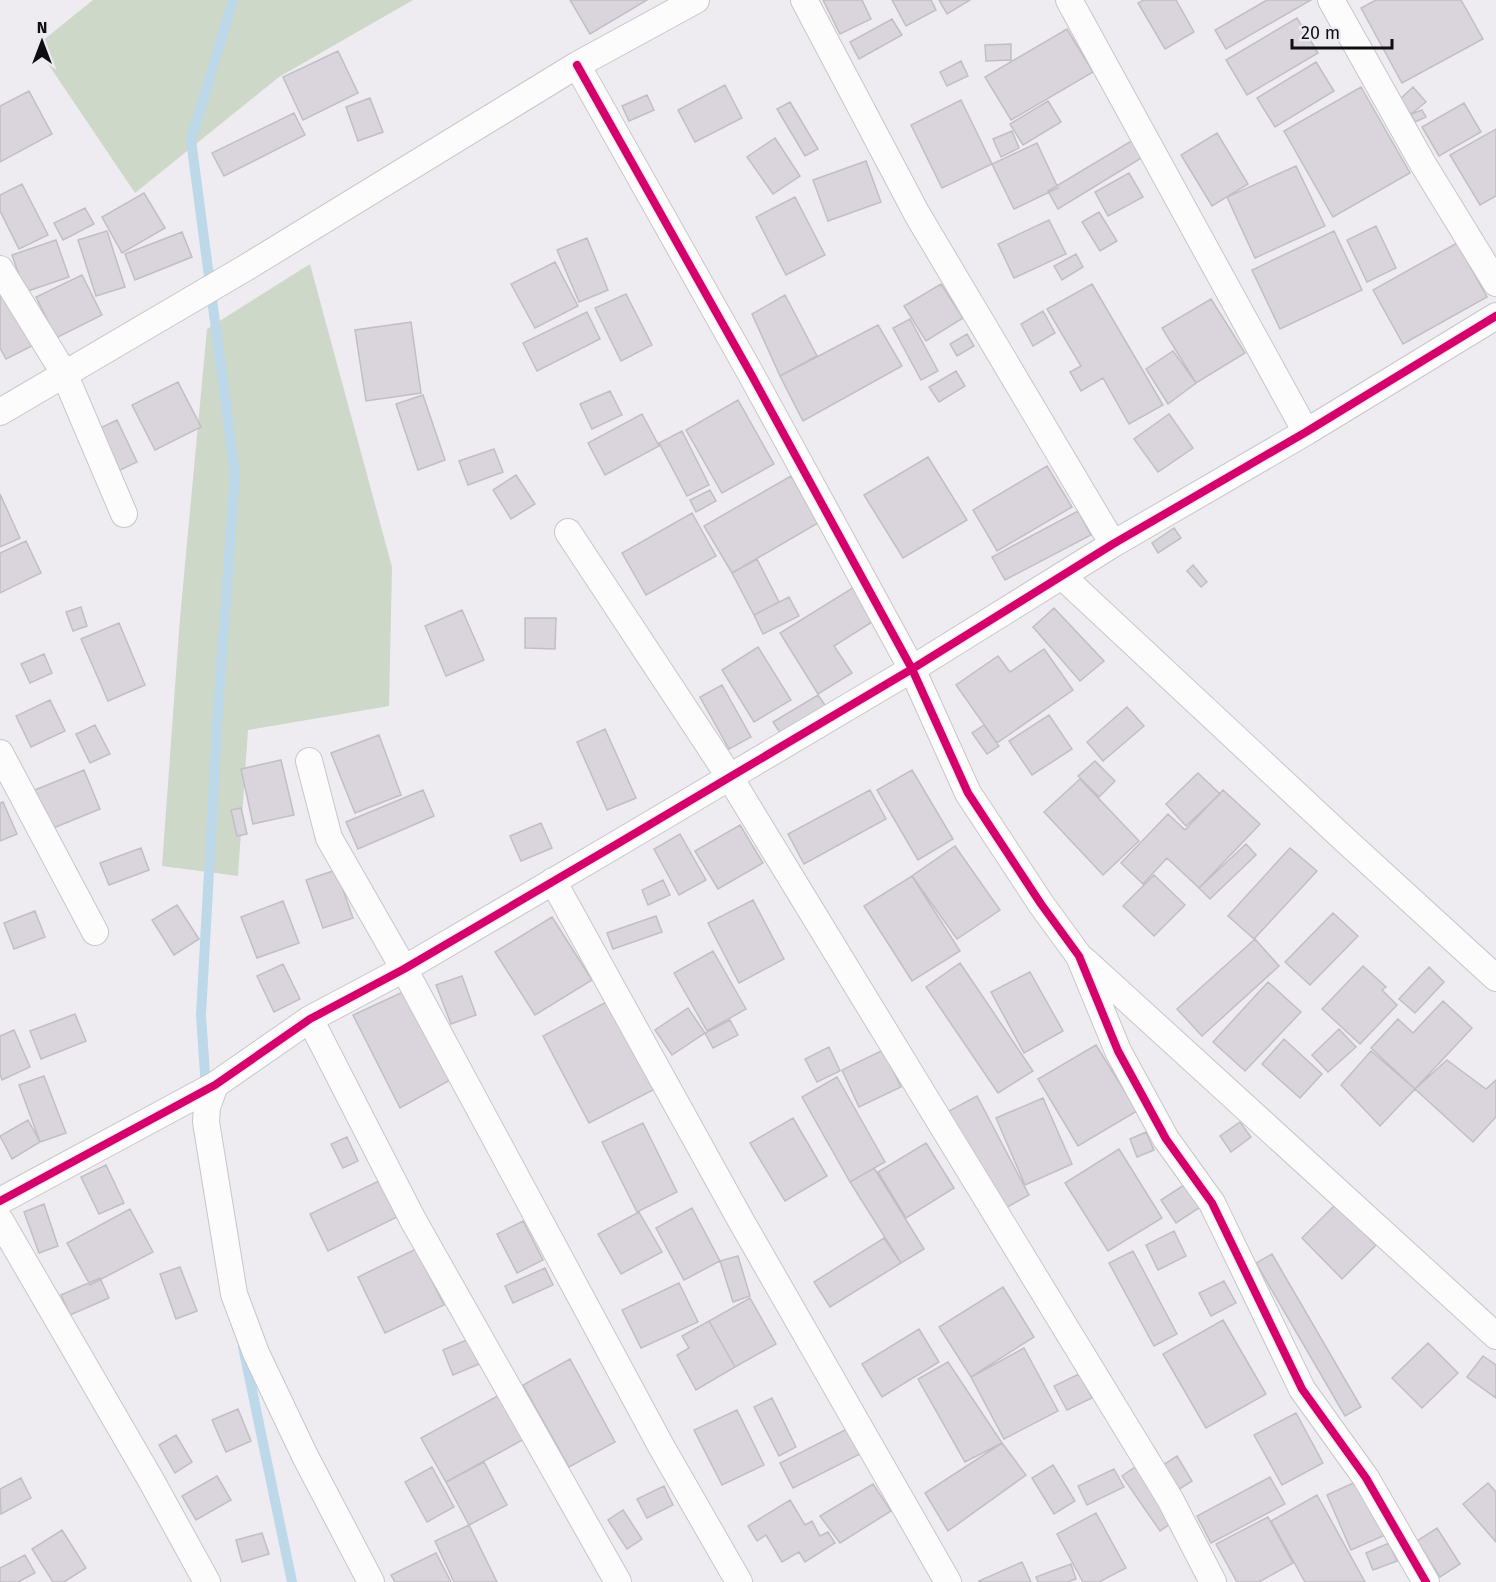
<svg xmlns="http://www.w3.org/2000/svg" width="1496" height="1582" font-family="'Fira Sans',sans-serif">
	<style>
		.green { fill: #cdd8c9 }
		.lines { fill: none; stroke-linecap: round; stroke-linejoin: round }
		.stream { stroke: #bcd8e9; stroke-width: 10 }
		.building { fill: #dad4dc; stroke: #c0bfc2; stroke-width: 1.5 }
		.minor-casing { stroke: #c7c6c9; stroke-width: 28 }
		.minor { stroke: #fcfcfd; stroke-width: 26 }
		.cycleway-casing { stroke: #edebf2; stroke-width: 11 }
		.cycleway { stroke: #d6006c; stroke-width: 8 }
	</style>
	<rect width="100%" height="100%" fill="#eeecf1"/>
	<!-- green -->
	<path class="green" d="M93,0H413L279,77L135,193L36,46Z
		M310,264L392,567L389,706L248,730L238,876L162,866L180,618L207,329Z"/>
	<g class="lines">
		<!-- stream -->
		<path class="stream" d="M206,1089L201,1015L218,709L235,474L191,140L233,0
			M243,1347L292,1582"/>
	</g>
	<!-- building -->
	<path class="building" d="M570,0H647L590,34Z
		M823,0H862L871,19L840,34Z
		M892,0H931L936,10L906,26Z
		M939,0H970L947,14Z
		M1144,0H1176L1194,32L1165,49L1138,3Z
		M1267,0H1311L1226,49L1215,30Z
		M1376,0H1461L1483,39L1402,83L1361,8Z
		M1297,18L1318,53L1247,95L1226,60Z
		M892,19L902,35L859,59L850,42Z
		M1067,29L1093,72L1011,120L985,77Z
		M1011,44V60L986,61L985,45Z
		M338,51L358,93L303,120L283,77Z
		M961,61L968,76L947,86L940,72Z
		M1316,62L1334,91L1275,127L1257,98Z
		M725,85L742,118L695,142L678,110Z
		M1361,87L1410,173L1333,217L1284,131Z
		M1413,87L1426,102L1411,114L1399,100Z
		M29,91L52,134L0,162V106Z
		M647,95L654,110L629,121L622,106Z
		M370,98L383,132L358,141L346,107Z
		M961,100L992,164L942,188L911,125Z
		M1048,101L1061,122L1023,145L1010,124Z
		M790,102L818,149L805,156L777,109Z
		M1464,103L1481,132L1439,156L1422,127Z
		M1422,110L1426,117L1415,122L1411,114Z
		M294,113L305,135L224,176L212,153Z
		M1496,129V196L1480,205L1450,155Z
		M1012,131L1019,148L1001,157L993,139Z
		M1217,133L1248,184L1212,206L1181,155Z
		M775,138L800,176L773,194L747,157Z
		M1133,140L1143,157L1058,209L1048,191Z
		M1037,143L1058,188L1014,209L992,164Z
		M866,161L881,202L828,221L813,180Z
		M1296,166L1325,226L1255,258L1227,197Z
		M1129,173L1143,197L1108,216L1095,192Z
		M22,184L48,235L19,249L0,211V195Z
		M144,193L165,228L122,253L102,217Z
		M795,197L825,255L786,275L756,217Z
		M85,208L94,224L63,240L54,223Z
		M1099,212L1117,241L1100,251L1082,222Z
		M1049,220L1066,254L1014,278L998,244Z
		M1376,226L1396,268L1367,282L1347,240Z
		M107,231L125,287L96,296L78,240Z
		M1334,231L1362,290L1280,329L1252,270Z
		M182,232L192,257L135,280L125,254Z
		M587,238L608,290L579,302L557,250Z
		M56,240L69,277L25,292L12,255Z
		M1457,243L1487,297L1403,344L1373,290Z
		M1076,254L1083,267L1062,280L1054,266Z
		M555,262L578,306L535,328L511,284Z
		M82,275L102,315L56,338L36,297Z
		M941,284L963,318L926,341L904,306Z
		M1092,284L1163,405L1129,424L1103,378L1081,391L1070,372L1081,366L1047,309Z
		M4,291L32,346L6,359L0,348V293Z
		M626,294L652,345L621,361L595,308Z
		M785,295L817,356L780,376L752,314Z
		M1211,299L1245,353L1196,383L1162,328Z
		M1043,311L1055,333L1033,346L1021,324Z
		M587,312L600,339L537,371L523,343Z
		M910,319L938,371L921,380L893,328Z
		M411,322L421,393L366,401L355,330Z
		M878,325L902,366L803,421L780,376Z
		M967,334L974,346L957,356L950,344Z
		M1173,351L1196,383L1168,404L1146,369Z
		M956,371L965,386L939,402L929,387Z
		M178,382L201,427L155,450L132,405Z
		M610,391L622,415L592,429L580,404Z
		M423,395L445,460L418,470L396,404Z
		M738,400L774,464L722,493L686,430Z
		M642,414L659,446L605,475L588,443Z
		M1169,414L1193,448L1158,472L1134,439Z
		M117,420L137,462L116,472L96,430Z
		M682,431L709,485L687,496L659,443Z
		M494,449L503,472L468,485L459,461Z
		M928,457L967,520L903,558L864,495Z
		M1047,466L1072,507L997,551L973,510Z
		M516,475L535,504L511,519L493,490Z
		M791,476L818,523L732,573L704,526Z
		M710,490L716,501L696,512L690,500Z
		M0,494L20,538L0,547Z
		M1078,511L1091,535L1005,580L992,557Z
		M692,513L716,556L646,595L622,553Z
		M1174,528L1181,538L1158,553L1152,543Z
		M26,541L41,573L0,593V553Z
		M757,559L779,602L754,615L732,573Z
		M1193,565L1207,582L1201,587L1187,571Z
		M859,584L880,617L834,646L852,673L818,694L780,633Z
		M789,597L799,616L763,634L754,615Z
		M81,607L87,626L73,631L66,612Z
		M1054,608L1104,661L1080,681L1033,627Z
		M462,610L484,660L446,676L425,626Z
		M525,618H556L555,649L525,648Z
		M119,623L145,685L108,701L81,639Z
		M758,647L791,700L754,722L722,670Z
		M1044,649L1073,690L997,743L956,685L998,656L1010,672Z
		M44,654L52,673L30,683L21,664Z
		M722,685L751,737L729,749L700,697Z
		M818,695L827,708L783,737L773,722Z
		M50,700L65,731L31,747L16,716Z
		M1127,707L1144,726L1103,761L1087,742Z
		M1049,715L1072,749L1032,775L1009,741Z
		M95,725L110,754L90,763L76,734Z
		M984,725L999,746L987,754L972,733Z
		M605,729L636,798L607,810L577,742Z
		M379,735L401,795L355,813L331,753Z
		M281,760L294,815L253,824L241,769Z
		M1095,761L1115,781L1099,797L1078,776Z
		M84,770L100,809L46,831L30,792Z
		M912,770L953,839L918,860L877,790Z
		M1198,773L1220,794L1186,826L1166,804Z
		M1080,779L1139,841L1103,875L1044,812Z
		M423,790L434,816L358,849L346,822Z
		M870,790L886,819L804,864L788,834Z
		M1223,790L1260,824L1199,888L1167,858L1143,884L1121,863L1168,814L1185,830Z
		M3,802L17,834L0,841V803Z
		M241,808L247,834L237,836L231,810Z
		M541,823L552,848L521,861L510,836Z
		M740,825L763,863L718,889L695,851Z
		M680,834L706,880L679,895L654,849Z
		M1246,844L1256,855L1210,899L1199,888Z
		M955,846L1000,910L957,939L912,876Z
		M141,848L149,870L109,885L100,863Z
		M1290,848L1317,871L1254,939L1228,916Z
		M336,870L353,918L323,928L306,880Z
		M1154,875L1185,905L1154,936L1123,906Z
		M912,876L960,951L912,981L864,906Z
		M663,880L670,895L648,905L642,890Z
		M753,900L784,959L739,983L708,923Z
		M283,901L299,943L257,958L241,917Z
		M177,905L199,939L174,955L152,920Z
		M35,911L45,937L14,949L4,923Z
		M1333,913L1358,936L1310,985L1285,962Z
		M656,916L662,932L613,949L607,933Z
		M552,917L592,980L535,1015L495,952Z
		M1255,939L1279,966L1202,1036L1177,1009Z
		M713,951L746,1009L707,1031L674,973Z
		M960,963L1033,1071L998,1093L926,987Z
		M283,964L300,999L274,1012L257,976Z
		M1363,966L1386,987L1382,990L1397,1005L1360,1044L1322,1009Z
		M1429,967L1444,982L1415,1013L1399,999Z
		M1030,972L1063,1031L1024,1053L991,992Z
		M462,976L476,1015L451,1024L436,985Z
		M1268,982L1301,1012L1245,1071L1213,1042Z
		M403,992L452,1079L400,1108L353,1015Z
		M610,1000L657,1088L589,1123L543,1036Z
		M1443,1001L1472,1028L1415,1089L1371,1048L1398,1019L1413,1033Z
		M688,1008L705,1033L672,1055L655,1030Z
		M75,1014L86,1041L41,1059L30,1031Z
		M730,1020L738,1035L713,1048L705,1033Z
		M1339,1029L1356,1047L1328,1072L1312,1055Z
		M14,1030L30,1067L2,1080L0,1074V1036Z
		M1284,1039L1322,1074L1300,1098L1262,1064Z
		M1096,1045L1137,1111L1078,1146L1038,1079Z
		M829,1047L840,1071L817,1082L805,1059Z
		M883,1050L901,1087L859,1107L842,1070Z
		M1371,1051L1415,1089L1380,1126L1341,1085Z
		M1447,1060L1486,1089L1496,1080V1117L1473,1142L1415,1089Z
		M44,1076L66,1133L40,1142L19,1085Z
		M837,1077L885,1162L850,1182L802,1097Z
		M977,1096L1029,1195L1002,1210L949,1111Z
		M1043,1098L1072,1164L1025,1185L996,1118Z
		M793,1118L827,1176L785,1201L750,1143Z
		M28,1120L40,1142L12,1159L0,1136Z
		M1240,1122L1251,1137L1231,1152L1220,1136Z
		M643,1123L677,1192L637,1212L602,1142Z
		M1146,1132L1154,1150L1137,1157L1130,1139Z
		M347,1137L358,1161L343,1168L331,1144Z
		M926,1143L954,1188L906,1218L878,1172Z
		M1119,1149L1162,1218L1108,1251L1065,1183Z
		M106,1165L124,1203L99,1214L81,1177Z
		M874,1168L924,1249L901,1263L850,1182Z
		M381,1180L399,1216L328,1251L310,1214Z
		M1190,1181L1205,1204L1176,1223L1161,1200Z
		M44,1204L58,1246L39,1253L24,1212Z
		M1335,1205L1376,1245L1342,1279L1302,1238Z
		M692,1208L720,1261L684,1280L656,1228Z
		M130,1209L153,1252L90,1285L67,1243Z
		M639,1212L662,1252L621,1274L598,1234Z
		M523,1221L543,1260L517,1273L497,1234Z
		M1174,1231L1186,1256L1158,1270L1146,1245Z
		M884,1238L901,1263L830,1307L814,1282Z
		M416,1249L444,1305L385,1333L358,1277Z
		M1133,1251L1177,1334L1154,1346L1109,1263Z
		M1272,1254L1361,1407L1345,1416L1256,1263Z
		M738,1256L750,1296L733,1302L720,1261Z
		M180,1267L197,1311L176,1319L160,1274Z
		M545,1268L553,1285L513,1303L505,1286Z
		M100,1278L109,1298L70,1315L61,1295Z
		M1224,1281L1236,1303L1211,1316L1199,1293Z
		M679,1283L698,1322L641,1348L622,1310Z
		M1003,1287L1034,1337L971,1377L939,1327Z
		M750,1298L776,1344L735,1367L709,1321Z
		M1223,1320L1266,1394L1206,1428L1163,1354Z
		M709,1321L735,1367L696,1390L677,1355L689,1348L682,1336Z
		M919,1329L939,1362L882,1397L862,1364Z
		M469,1339L479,1364L453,1375L443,1350Z
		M1428,1343L1458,1373L1422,1408L1392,1378Z
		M1024,1348L1058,1411L1004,1439L971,1377Z
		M1483,1356L1496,1365V1398L1467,1377Z
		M570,1359L615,1442L569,1467L523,1385Z
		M948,1362L1002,1443L965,1462L918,1379Z
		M1079,1374L1092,1398L1067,1410L1054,1386Z
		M503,1393L528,1437L446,1482L421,1438Z
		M772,1398L796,1447L779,1456L754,1407Z
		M238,1409L251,1441L226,1452L212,1420Z
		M737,1410L764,1465L722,1485L694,1430Z
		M1296,1413L1323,1463L1282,1485L1254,1435Z
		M849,1428L862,1453L793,1488L780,1463Z
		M176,1435L192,1462L175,1473L159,1445Z
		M1002,1443L1026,1475L948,1531L925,1493Z
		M1177,1456L1192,1481L1178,1490L1163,1465Z
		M484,1462L507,1505L469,1525L446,1482Z
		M1053,1465L1075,1501L1054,1514L1032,1478Z
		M1138,1465L1176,1520L1160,1531L1122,1476Z
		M432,1467L454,1507L427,1522L405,1482Z
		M1114,1469L1124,1487L1087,1505L1078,1486Z
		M217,1476L231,1500L196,1520L182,1496Z
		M1270,1477L1285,1504L1211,1543L1197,1516Z
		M21,1478L31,1498L1,1514L0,1489Z
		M1360,1480L1385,1535L1351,1550L1327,1495Z
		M1488,1483L1496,1492V1542L1463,1504Z
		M873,1484L891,1511L840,1543L820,1516Z
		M664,1486L673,1505L647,1518L637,1499Z
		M1317,1495L1365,1582H1305L1271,1521Z
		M790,1500L805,1525L812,1521L820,1536L828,1532L835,1543L805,1562L799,1552L782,1562L766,1535L757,1541L748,1526Z
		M623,1510L642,1539L627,1549L608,1520Z
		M1096,1513L1126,1568L1099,1582H1083L1057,1534Z
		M1268,1517L1293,1563L1259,1582H1237L1216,1544Z
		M469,1525L497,1582H454L435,1541Z
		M1437,1528L1460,1564L1440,1577L1417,1541Z
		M62,1530L86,1568L64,1582H53L32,1549Z
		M262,1533L269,1554L242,1562L236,1540Z
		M1389,1543L1397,1561L1373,1570L1366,1553Z
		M436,1553L451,1582H395L391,1575Z
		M25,1555L35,1573L18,1582H0V1568Z
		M1022,1562L1031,1582H980L979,1581Z
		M1071,1564L1076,1579L1067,1582H1038L1036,1577Z"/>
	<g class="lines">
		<!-- minor casing -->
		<g class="minor-casing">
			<path id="minor" d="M804,0L917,214L1113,544
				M1069,0L1306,432
				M1331,0L1423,164L1496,283
				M577,65L752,376L912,669L968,793L1041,904L1079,956L1118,1051L1166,1139L1212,1203L1302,1389L1366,1478L1426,1582
				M0,269L64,373L124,514
				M0,412L247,267L577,65L696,0
				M568,532L729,776L1170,1499L1213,1582
				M1062,576L1344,839L1496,978
				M0,753L95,932
				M309,761L329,838L404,969L661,1446L739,1582
				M553,881L740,1219L948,1582
				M1084,960L1496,1336
				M310,1019L413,1220L618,1582
				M215,1085L207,1107L206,1122L234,1294L256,1353L305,1456L371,1582
				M0,1201L215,1085L310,1019L404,969L617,844L912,669L1113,544L1306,432L1496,316
				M0,1220L152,1482L207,1582"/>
		</g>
		<!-- minor -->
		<use href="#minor" class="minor"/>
		<!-- cycleway casing -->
		<g class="cycleway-casing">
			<path id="cycleway" d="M577,65L752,376L912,669L968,793L1041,904L1079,956L1118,1051L1166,1139L1212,1203L1302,1389L1366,1478L1426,1582
				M0,1201L215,1085L310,1019L404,969L617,844L912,669L1113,544L1306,432L1496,316"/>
		</g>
		<!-- cycleway -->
		<use href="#cycleway" class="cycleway"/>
	</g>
	<!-- north arrow -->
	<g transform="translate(42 42)" stroke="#edebf2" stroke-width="4.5" paint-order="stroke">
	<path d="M0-4.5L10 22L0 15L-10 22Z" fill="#0e0e10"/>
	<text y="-9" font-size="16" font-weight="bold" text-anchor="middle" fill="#0e0e10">N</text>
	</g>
	<!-- scale -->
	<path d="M1292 39v9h100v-9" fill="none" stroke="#0e0e10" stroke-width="3"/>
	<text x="1301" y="39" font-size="18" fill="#0e0e10" stroke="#edebf2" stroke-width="4.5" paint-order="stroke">20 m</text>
</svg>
